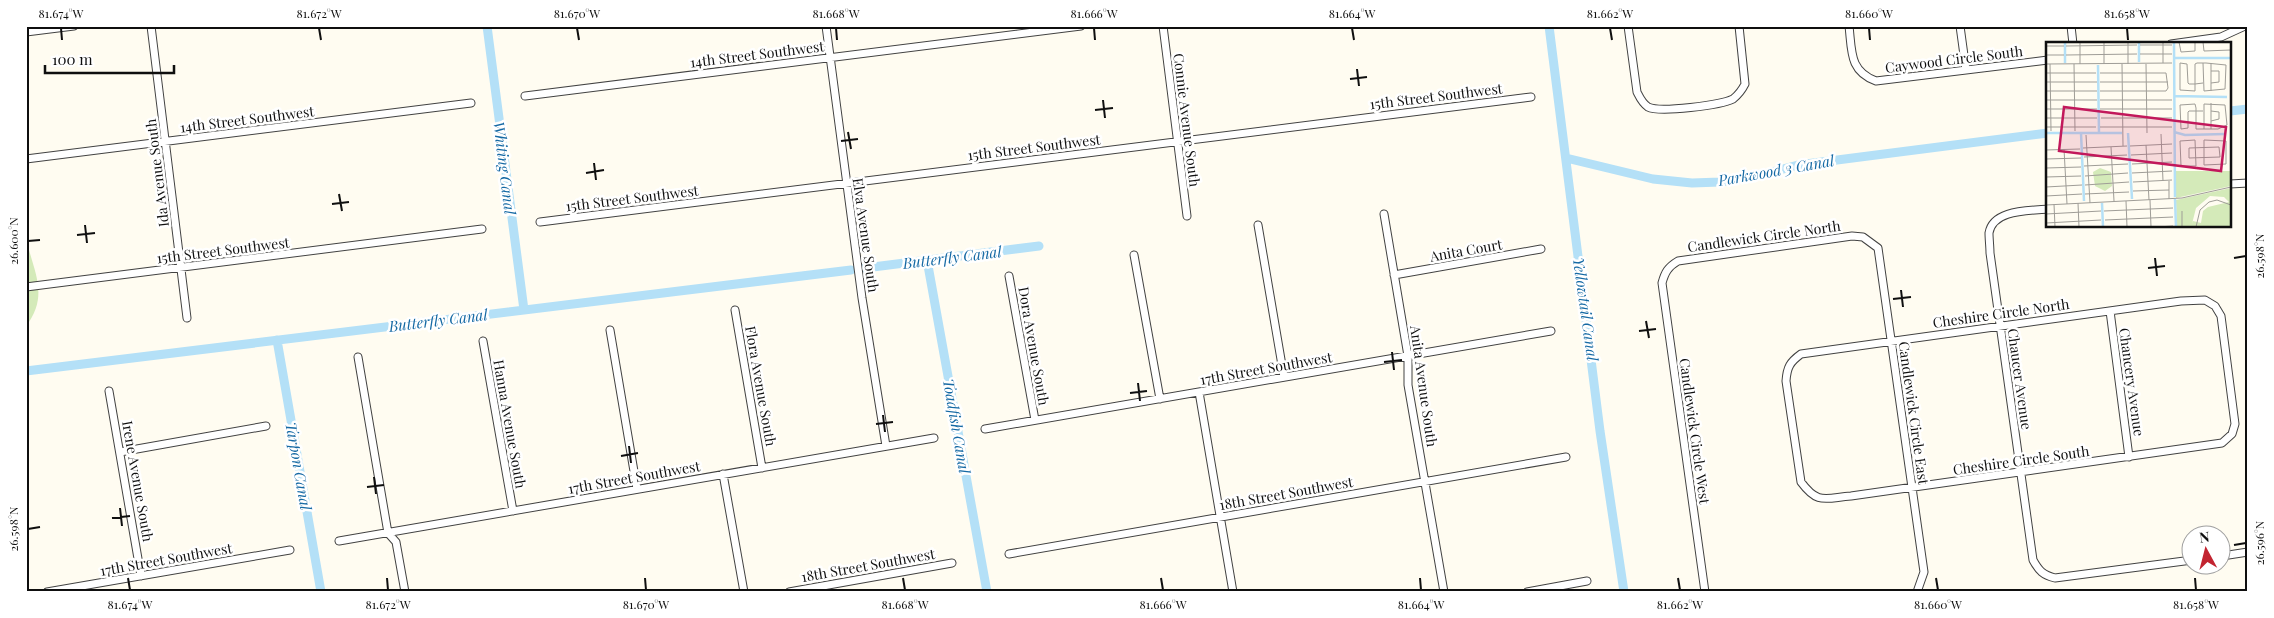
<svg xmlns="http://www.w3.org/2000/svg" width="2274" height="618" font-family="'Playfair Display',serif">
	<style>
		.green { fill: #d4eab9 }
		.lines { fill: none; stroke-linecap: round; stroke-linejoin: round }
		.canal { stroke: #b4e0f7; stroke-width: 9 }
		.street-casing { stroke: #424242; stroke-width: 9 }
		.street { stroke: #fff; stroke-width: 7 }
		.ticks { fill: none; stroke: #0f0f0f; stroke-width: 2 }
		.labels { text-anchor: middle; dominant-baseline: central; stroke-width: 5; stroke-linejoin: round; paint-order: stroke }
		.street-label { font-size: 14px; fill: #0f0f0f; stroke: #fff }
		.water-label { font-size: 15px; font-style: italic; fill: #1569a4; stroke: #fff }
		.inset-river { fill: none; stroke: #b4e0f7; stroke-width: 2.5 }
		.inset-road { fill: none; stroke: #9f9d97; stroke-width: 1 }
		.view { fill: #c2185b; fill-opacity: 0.15; stroke: #c2185b; stroke-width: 2.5 }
		.inset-edge { fill: none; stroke: #0f0f0f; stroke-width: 2.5 }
		.neatline { fill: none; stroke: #0f0f0f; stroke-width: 2 }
		.ticks-label { font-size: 12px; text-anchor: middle; fill: #0f0f0f }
	</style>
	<rect width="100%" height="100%" fill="#fffcf1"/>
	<!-- green -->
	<path class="green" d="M26,238C33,271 50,295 26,326Z"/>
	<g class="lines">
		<!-- canal -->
		<path class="canal" d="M487,26L524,310
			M1549,26L1600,431L1624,592
			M2230,111L2248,109
			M1566,158L1653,179L1692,183L1720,182L1753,177L1798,165L2048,133
			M927,260L987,592
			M865,268L1039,246
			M277,340L321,592
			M26,371L851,270"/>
		<!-- street casing -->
		<g class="street-casing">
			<path id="street" d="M151,26L187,318
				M826,26L862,298L886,446
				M1163,26L1187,216
				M1628,26L1637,92C1640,98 1642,103 1648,107C1660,113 1721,105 1733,99C1738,95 1742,90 1745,84L1739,26
				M1849,26C1852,51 1849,71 1876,81L2048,60
				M1960,26L1966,70
				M2071,26L2073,44
				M26,32L74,26
				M2171,44L2221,37L2245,26
				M525,96L1081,26
				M26,159L471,103
				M2230,184L2248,183
				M2048,209C2030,211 1993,209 1989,233C1989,239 1990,247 1990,253L2033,560C2039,571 2043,575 2055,578L2192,560
				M1384,214L1408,356V385L1444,592
				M540,222L1531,97
				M1258,225L1284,377
				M1134,255L1160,399
				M1394,275L1541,249
				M1009,276L1035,420
				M26,287L482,229
				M2205,300L2215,306L2221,316L2235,424L2232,434L2222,443L1851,496C1825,498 1818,505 1801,482L1786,381C1787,367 1790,362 1801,354L2181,301Z
				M735,310L762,468
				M2110,311L2129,457
				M610,330L637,489
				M483,341L513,511
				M358,357L388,533L396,542L405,592
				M109,391L141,576
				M1199,392L1233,592
				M985,429L1551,331
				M120,452L266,426
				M723,474L744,592
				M339,541L934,438
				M1009,554L1566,457
				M2222,556L2248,552
				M47,592L290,550
				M789,592L952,563
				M1527,592L1587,581
				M1705,592L1662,283C1665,272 1668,267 1678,261L1852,236L1863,237L1878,248L1924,572L1917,592"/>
		</g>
		<!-- street -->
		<use href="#street" class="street"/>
	</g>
	<!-- ticks -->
	<path class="ticks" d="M61,28L62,40M319,28L321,40M577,28L579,40M836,28L837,40M1094,28L1095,40M1352,28L1354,40M1610,28L1612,40M1869,28L1870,40M2127,28L2128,40M1357,69L1359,86M1350,79L1367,77M1103,100L1105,118M1095,110L1113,108M848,132L851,149M841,141L858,139M594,163L596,180M586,173L604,170M339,194L342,211M332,204L349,202M85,225L87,243M77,235L95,233M28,241L40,240M2155,258L2157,276M2234,258L2246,256M2148,268L2165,266M1901,290L1903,307M1893,299L1911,297M1646,321L1649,338M1639,331L1656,329M1392,352L1394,370M1384,362L1402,360M1138,383L1140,401M1130,393L1147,391M883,415L885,432M876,424L893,422M629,446L631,463M621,456L638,453M374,477L376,494M367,487L384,485M120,508L122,526M112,518L130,516M28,529L40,527M2234,545L2246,543M128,578L130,590M387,578L388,590M645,578L646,590M903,578L905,590M1161,578L1163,590M1420,578L1421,590M1678,578L1680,590M1936,578L1938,590M2195,578L2196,590"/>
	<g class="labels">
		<!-- street labels -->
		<g class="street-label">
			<text transform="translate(757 54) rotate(-7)">14th Street Southwest</text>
			<text transform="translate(1954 59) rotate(-7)">Caywood Circle South</text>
			<text transform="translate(1436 96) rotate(-7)">15th Street Southwest</text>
			<text transform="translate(247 119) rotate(-7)">14th Street Southwest</text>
			<text transform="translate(1187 120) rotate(83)">Connie Avenue South</text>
			<text transform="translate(1034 147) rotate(-7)">15th Street Southwest</text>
			<text transform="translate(157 173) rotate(-97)">Ida Avenue South</text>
			<text transform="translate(632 198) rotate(-7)">15th Street Southwest</text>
			<text transform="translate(866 235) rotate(82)">Elva Avenue South</text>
			<text transform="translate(1764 236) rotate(-8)">Candlewick Circle North</text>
			<text transform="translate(223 250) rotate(-7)">15th Street Southwest</text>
			<text transform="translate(1466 250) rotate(-10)">Anita Court</text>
			<text transform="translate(2001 313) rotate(-8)">Cheshire Circle North</text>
			<text transform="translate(1034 346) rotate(80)">Dora Avenue South</text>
			<text transform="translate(1266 368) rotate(-10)">17th Street Southwest</text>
			<text transform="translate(2020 379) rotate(82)">Chaucer Avenue</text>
			<text transform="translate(2132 382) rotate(82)">Chancery Avenue</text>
			<text transform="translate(761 386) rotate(80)">Flora Avenue South</text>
			<text transform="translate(1424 386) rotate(82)">Anita Avenue South</text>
			<text transform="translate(1914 413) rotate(82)">Candlewick Circle East</text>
			<text transform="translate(510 424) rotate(80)">Hanna Avenue South</text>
			<text transform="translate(1695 431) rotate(82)">Candlewick Circle West</text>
			<text transform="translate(2021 460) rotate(-8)">Cheshire Circle South</text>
			<text transform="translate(634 477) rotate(-10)">17th Street Southwest</text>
			<text transform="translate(138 481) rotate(80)">Irene Avenue South</text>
			<text transform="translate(1286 493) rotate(-10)">18th Street Southwest</text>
			<text transform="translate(166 559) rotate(-10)">17th Street Southwest</text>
			<text transform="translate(868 565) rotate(-10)">18th Street Southwest</text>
		</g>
		<!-- water labels -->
		<g class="water-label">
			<text transform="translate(505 168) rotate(83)">Whiting Canal</text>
			<text transform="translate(1776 170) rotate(-10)">Parkwood 3 Canal</text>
			<text transform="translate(952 257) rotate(-7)">Butterfly Canal</text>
			<text transform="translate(1586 309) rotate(82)">Yellowtail Canal</text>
			<text transform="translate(438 320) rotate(-7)">Butterfly Canal</text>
			<text transform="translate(957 426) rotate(80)">Toadfish Canal</text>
			<text transform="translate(299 466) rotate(80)">Tarpon Canal</text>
		</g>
	</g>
	<!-- overview -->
	<g transform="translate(2046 42)">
		<rect width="185" height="185" fill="#fffcf1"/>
		<path d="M54,126L65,130L66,144L59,149L49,144L47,130ZM130,129H185V144L130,156ZM185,146V185H131L130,158ZM164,154L178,155L183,160L162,165L157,169L155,181L147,179L146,182L150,166Z" fill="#d4eab9" fill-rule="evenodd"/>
		<path class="inset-river" d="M19,0V21M93,0V20M128,0L129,155M128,16H185M52,23L53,91M128,54L181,55M128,90L139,93L179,92M0,91H76M35,91L38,159M82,91L86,157M129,157L130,185M56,161L57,185"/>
		<path class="inset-road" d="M34,0V22M58,0V22M82,0V22M117,0V21M133,0L135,10L149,9V0M157,0L158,9L185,8M94,3H126M0,4H18M20,4L91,3M94,12H126M0,13H18M20,13L91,12M157,21L158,49L179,47L180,23L160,21H151L149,22V49L134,48V21L141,22L142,41L143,42H149L157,41M165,21V49M0,22L126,21M4,22L5,89M28,22L29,89M76,22L77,104M100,22L101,91M165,29H173V40L165,41M0,31H50M0,40H51M54,40H122M0,49H51M54,49H120L122,46L120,31H54M0,58H51M54,58H126M165,61V87M0,67H51M54,67H126M157,69H143L142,70V86L135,87L134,63L149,62L150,66V87H172L181,83L179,63L158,62V87M165,69L173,70V77L165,79M0,76H51M55,76H126M0,85H50M54,85H126M115,92L117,139M40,93L44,161M149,98L150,124H135L134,99ZM158,98L180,99V122L158,123ZM100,103L103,158M84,104L126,102M65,105L68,159M37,106L81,104M143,106L173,105L174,115L143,116ZM18,107L21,162M0,108L34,107M85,113L126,111M38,115L81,113M0,117L35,116M86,122L126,120M38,124L82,122M0,126L35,125M86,131L126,129M39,134L82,131M0,135L35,134M123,139V157M87,140L126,138M39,143L83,140M0,145L36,143M87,149L123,148M39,152L83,150M0,154L36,152M104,158L105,185M80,159L81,185M32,161L33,185M8,162L9,185M0,163L136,156L185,145M58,169L127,166M0,172L55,169M59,178L127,175M0,181L55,178M111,185L127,184M136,185V169M150,185L154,168L163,160L171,158L185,163"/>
		<path class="view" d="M18,65L180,85L175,129L13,109Z"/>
		<rect width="185" height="185" class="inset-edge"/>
	</g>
	<!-- border -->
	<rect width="2274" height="618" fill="none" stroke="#ffffff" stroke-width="55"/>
	<!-- north arrow -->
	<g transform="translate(2206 550) rotate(353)"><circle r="24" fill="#ffffff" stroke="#9f9f9f"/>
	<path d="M0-4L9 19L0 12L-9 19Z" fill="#c22430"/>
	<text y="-8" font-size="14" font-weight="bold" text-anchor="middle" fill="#0f0f0f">N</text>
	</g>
	<!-- scale -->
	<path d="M45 65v8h129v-8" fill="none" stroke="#0f0f0f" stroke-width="2.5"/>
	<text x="52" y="65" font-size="15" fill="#0f0f0f" stroke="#ffffff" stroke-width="4" paint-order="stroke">100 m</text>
	<rect x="28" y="28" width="2218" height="562" class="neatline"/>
	<g class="ticks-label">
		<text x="61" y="18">81.674°W</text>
		<text x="319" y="18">81.672°W</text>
		<text x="577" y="18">81.670°W</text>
		<text x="836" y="18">81.668°W</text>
		<text x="1094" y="18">81.666°W</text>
		<text x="1352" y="18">81.664°W</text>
		<text x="1610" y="18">81.662°W</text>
		<text x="1869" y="18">81.660°W</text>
		<text x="2127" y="18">81.658°W</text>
		<text transform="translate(14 241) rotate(-90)" y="4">26.600°N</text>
		<text transform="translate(2260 256) rotate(-90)" y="4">26.598°N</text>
		<text transform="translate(14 529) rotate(-90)" y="4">26.598°N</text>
		<text transform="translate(2260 543) rotate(-90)" y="4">26.596°N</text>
		<text x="130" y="609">81.674°W</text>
		<text x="388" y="609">81.672°W</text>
		<text x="646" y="609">81.670°W</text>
		<text x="905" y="609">81.668°W</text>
		<text x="1163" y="609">81.666°W</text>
		<text x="1421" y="609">81.664°W</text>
		<text x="1680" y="609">81.662°W</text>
		<text x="1938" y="609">81.660°W</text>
		<text x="2196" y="609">81.658°W</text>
	</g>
</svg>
